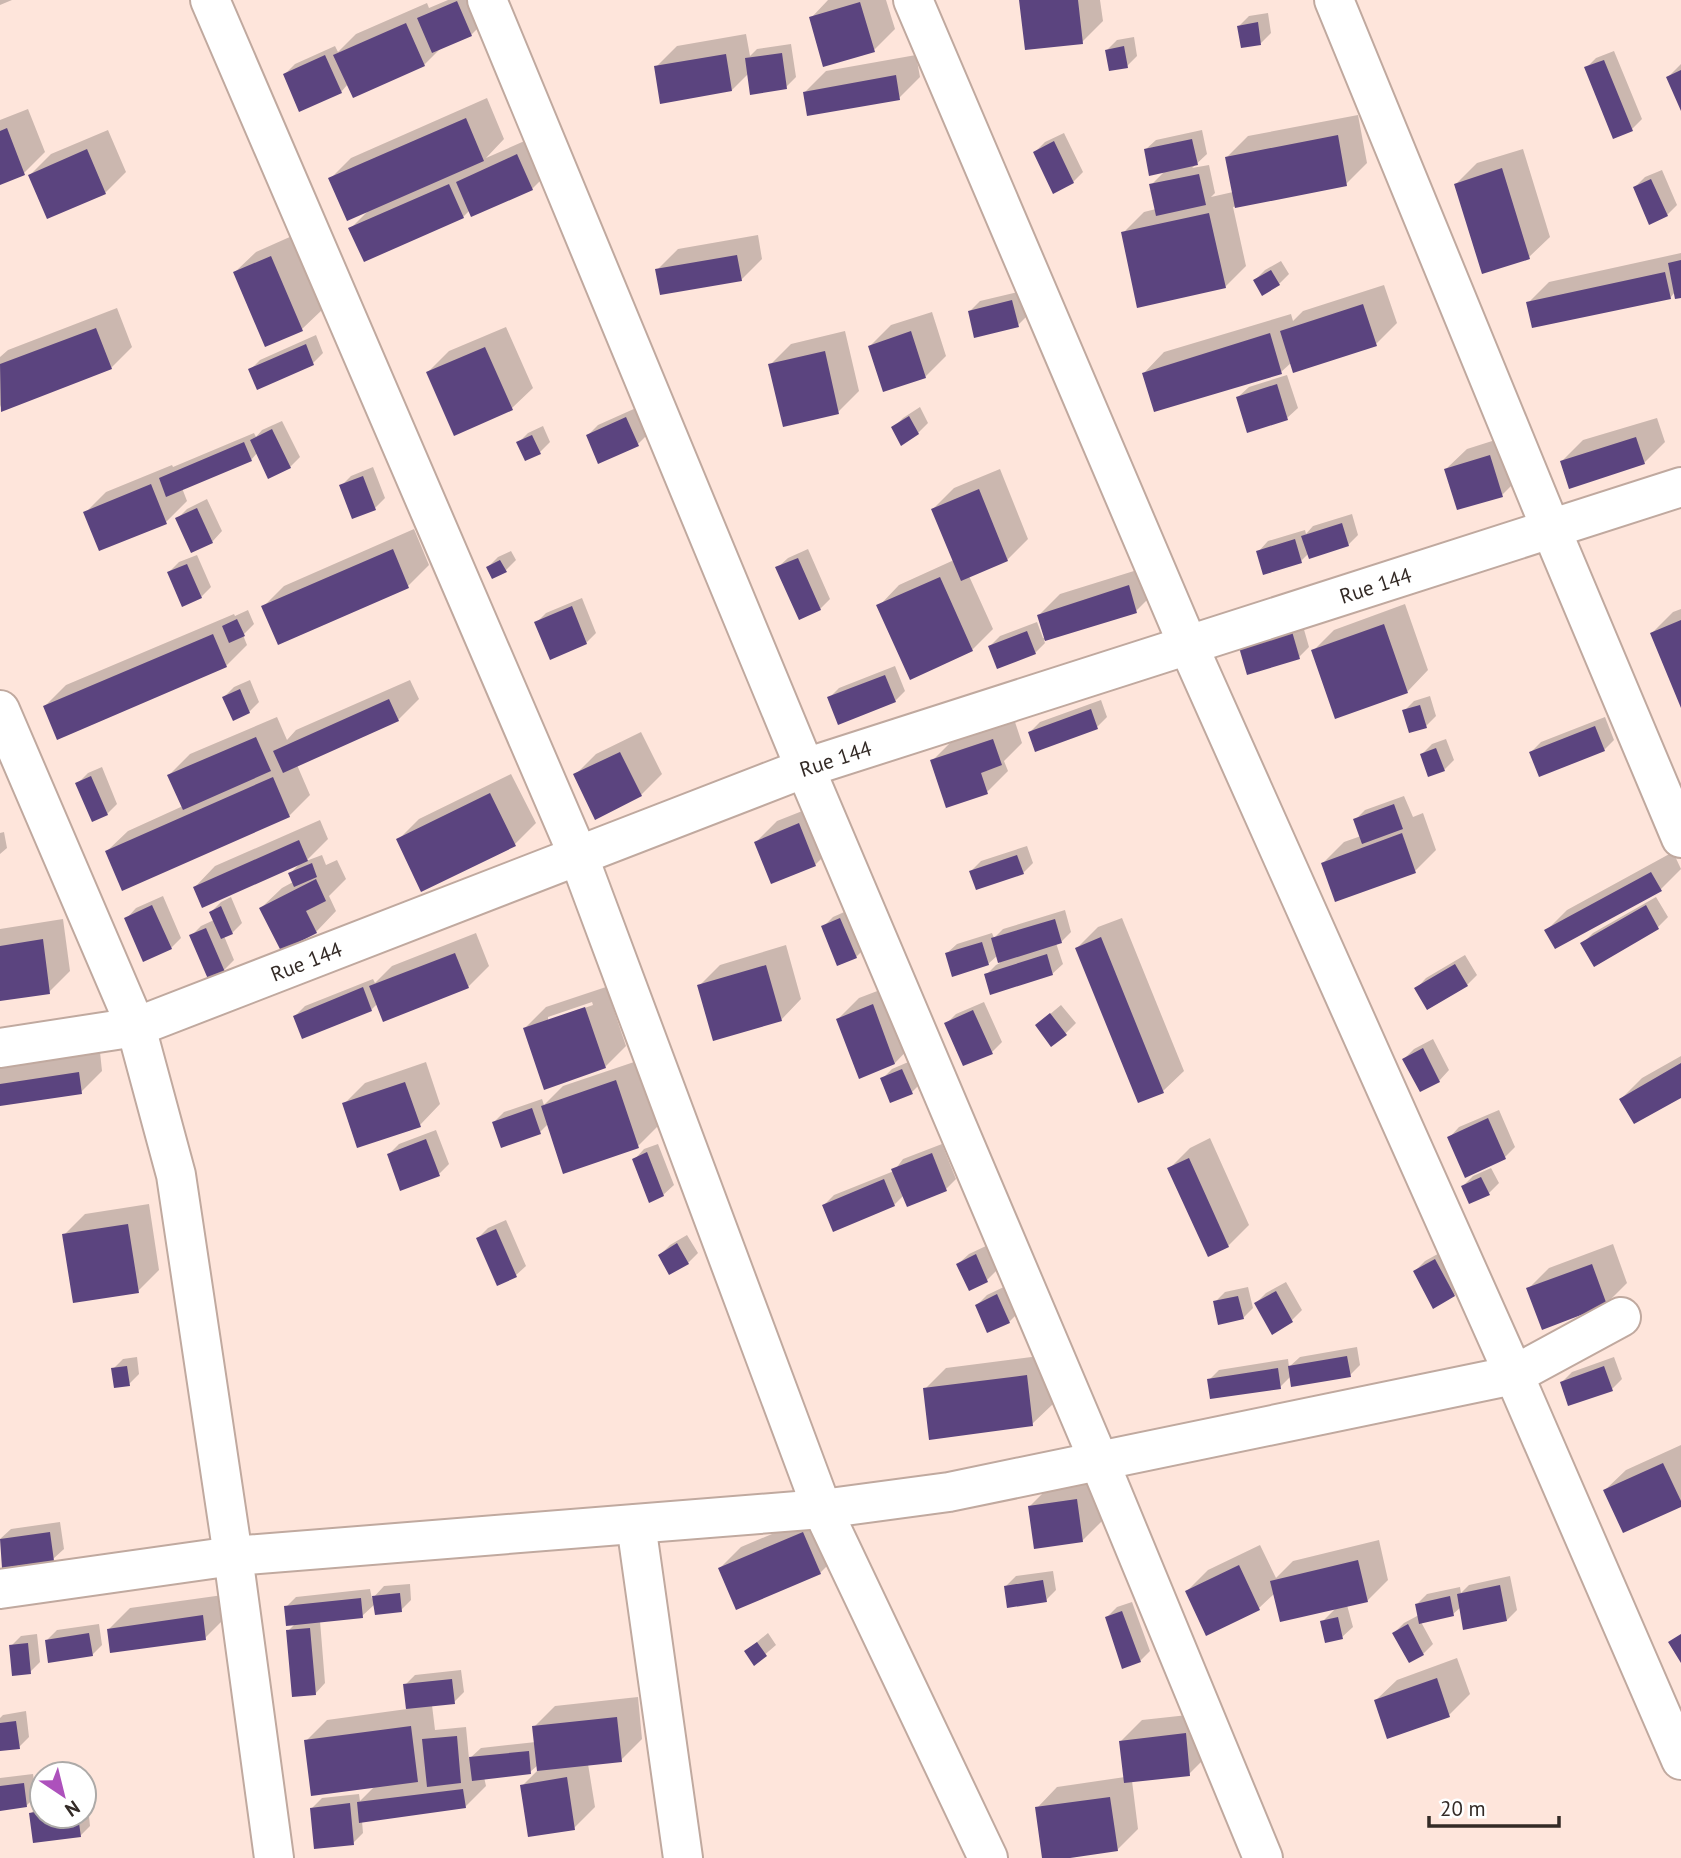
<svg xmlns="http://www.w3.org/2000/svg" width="1681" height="1858" font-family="'PT Sans',sans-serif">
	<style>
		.shadow { fill: #0003; fill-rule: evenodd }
		.building { fill: #5b447f }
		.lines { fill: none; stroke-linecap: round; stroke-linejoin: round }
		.minor-casing { stroke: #c0a99f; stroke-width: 42 }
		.minor { stroke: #fff; stroke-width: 38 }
		.labels { text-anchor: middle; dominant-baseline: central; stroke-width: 7; stroke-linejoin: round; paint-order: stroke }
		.street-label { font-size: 21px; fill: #332a26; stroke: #fff }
	</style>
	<rect width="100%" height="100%" fill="#fee5db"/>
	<!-- shadow -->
	<path class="shadow" d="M0,0H12L0,5Z
		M448,0H470L481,25L471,35L442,47L424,65L348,84L341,92L285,74L295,64L335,46L338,52L356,34L427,3L429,8Z
		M828,0H886L895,29L874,50L811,18Z
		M1021,0H1100L1103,21L1082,42Z
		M1268,13L1271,33L1261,43L1239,26L1249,16Z
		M746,34L750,56L757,49L791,44L796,77L786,87L749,73L732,90L656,67L677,46Z
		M1134,37L1137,56L1127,66L1107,50L1117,40Z
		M1614,51L1642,119L1632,129L1586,68L1596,58Z
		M916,55L920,77L899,98L805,92L826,71Z
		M1681,64V106L1668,77Z
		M487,98L504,139L486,158L538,135L553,168L532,189L470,210L463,217L351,228L369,210L330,179L351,158Z
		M28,109L45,152L24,173L0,183V120Z
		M1358,115L1367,163L1346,184L1233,207L1246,266L1225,287L1123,233L1144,212L1156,209L1151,185L1166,170L1145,150L1156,140L1202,130L1207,154L1192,168L1209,165L1215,193L1211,197L1233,192L1227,157L1248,136Z
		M108,130L126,172L105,193L30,175L51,154Z
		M1064,133L1083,172L1073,182L1035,152L1045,142Z
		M1523,149L1550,237L1529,257L1456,184L1477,163Z
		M1662,170L1677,205L1667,215L1635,187L1645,177Z
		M758,235L762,259L741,280L657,270L678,249Z
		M292,236L323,309L302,329L266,345L235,272L256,252Z
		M1681,253V296L1675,292L1670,298L1528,303L1549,282Z
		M1281,261L1289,274L1279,284L1255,280L1265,270Z
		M1384,285L1397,323L1376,344L1292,362L1281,372L1144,373L1164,352L1291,314L1293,321L1303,311Z
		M1022,291L1028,315L1018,325L970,311L980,301Z
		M117,308L132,347L111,368L2,410L0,405V357L8,350Z
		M932,312L946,356L925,377L870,346L891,325Z
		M506,327L533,388L512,408L428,372L449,351Z
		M845,331L859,391L838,412L770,365L791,344Z
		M316,335L323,353L313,363L250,370L260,360Z
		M1287,375L1298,408L1287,418L1248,431L1238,397L1249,387Z
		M920,407L928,423L918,433L893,428L903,418Z
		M636,408L648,434L638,444L588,435L598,425Z
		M1657,418L1665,442L1644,463L1562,461L1583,440Z
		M282,421L300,457L290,467L258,452L251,460L182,488L187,501L166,522L85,513L106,492L172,465L173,467L254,433L256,437L262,430Z
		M543,426L550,442L540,452L518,443L528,433Z
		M1511,435L1523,474L1502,495L1446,469L1467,449Z
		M373,467L385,498L375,508L353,517L341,486L351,476Z
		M1000,469L1028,539L1007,560L969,576L993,629L972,650L879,606L899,585L954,560L933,509L954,488Z
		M207,499L222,531L212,542L177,519L187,509Z
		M1352,514L1358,535L1348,545L1309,553L1301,561L1258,552L1268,541L1305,530L1306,534L1313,526Z
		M414,529L429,565L408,586L279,643L263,607L284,586Z
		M808,549L830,599L820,609L777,568L788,558Z
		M511,551L516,560L506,570L493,577L488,567L498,557Z
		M197,555L211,587L201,597L169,572L179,562Z
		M1150,566L1157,590L1136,611L1044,640L1045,643L1035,653L990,646L1000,636L1037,622L1043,638L1046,637L1039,615L1060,594Z
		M582,598L596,633L586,643L536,623L546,613Z
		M1405,604L1428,670L1408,691L1336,717L1313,651L1334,630Z
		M1681,609V704L1652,633L1673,612Z
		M248,610L254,624L243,635L247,645L226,666L45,706L66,685L234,614L235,616Z
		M1301,619L1309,647L1299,657L1248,673Z
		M895,666L905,691L895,701L829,698L839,688Z
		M250,680L259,702L249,712L224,697L234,687Z
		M410,680L419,699L398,720L297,765L310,795L289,816L107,851L128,831L183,806L169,775L190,754L277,717L287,740L296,730Z
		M1430,696L1436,716L1426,726L1404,711L1414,701Z
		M1101,700L1107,717L1097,727L1030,732L1040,722Z
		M1605,717L1614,740L1604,750L1531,752L1541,742Z
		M1014,719L1022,743L1004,761L1008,771L987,792L932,761L953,740Z
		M641,732L662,774L641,795L576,774L596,754Z
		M1446,739L1454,760L1444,770L1422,754L1432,744Z
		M102,767L117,804L107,814L78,783L88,773Z
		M511,774L536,823L515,844L398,840L419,819Z
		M1404,796L1413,817L1423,813L1436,850L1415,871L1336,900L1323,863L1344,842L1361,836L1355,820L1365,810Z
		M820,804L836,844L815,865L756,842L777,821Z
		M320,820L328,839L306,861L322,855L326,865L337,860L346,879L329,896L336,911L316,932L261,908L282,888L293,882L290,874L300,863L195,887L215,866Z
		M4,832L7,848L0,854V833Z
		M1027,846L1033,863L1023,873L971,871L981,861Z
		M1673,852L1681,869L1661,889L1546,931L1567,910Z
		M163,896L181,938L171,948L126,919L136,908Z
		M231,897L242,923L232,933L224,936L234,960L224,970L209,977L191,936L201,926L214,920L211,912L221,902Z
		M1656,897L1668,917L1658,927L1595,964L1583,943L1593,933Z
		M851,909L866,947L856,957L823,927L833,917Z
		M1065,910L1071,932L1061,942L1056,943L1063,964L1052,974L986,975L996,965L1000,963L998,955L988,964L946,954L957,944L992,933L994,938L1003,929Z
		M1122,918L1184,1071L1163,1091L1077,948L1098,927Z
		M63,919L70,971L49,992L0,1000V929Z
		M476,933L489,966L468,987L378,1003L371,1010L295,1016L305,1006L373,979L375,983L392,966Z
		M786,945L801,999L781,1020L699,986L720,965Z
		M1465,955L1477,975L1467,985L1416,989L1426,978Z
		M893,985L915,1042L895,1063L860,1076L838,1019L859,998Z
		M606,987L626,1046L605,1067L525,1028L546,1007ZM592,1002L593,1005L548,1021V1017Z
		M984,1002L1002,1042L992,1052L946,1024L956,1014Z
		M1061,1005L1076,1023L1066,1033L1037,1025Z
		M1433,1039L1449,1070L1439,1081L1404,1059L1414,1049Z
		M100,1052L102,1071L81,1092L0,1104V1067Z
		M1681,1056V1095L1621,1099L1642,1078Z
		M913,1060L922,1082L912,1092L882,1079L892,1069Z
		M637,1061L659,1125L638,1146L548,1124L540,1132L494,1122L504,1112L542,1099L544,1105L563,1086Z
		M426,1062L440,1104L420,1125L344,1104L365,1083Z
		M1499,1110L1515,1147L1505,1157L1466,1175L1449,1138L1459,1127Z
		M436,1130L449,1164L439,1174L389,1154L399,1144Z
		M1210,1138L1249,1225L1228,1246L1169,1169L1190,1148Z
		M658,1144L674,1185L663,1195L634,1160L644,1149Z
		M942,1144L956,1179L946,1189L907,1205L904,1195L894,1205H824L834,1195L894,1171L903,1159Z
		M1491,1168L1499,1183L1489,1193L1463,1186L1473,1176Z
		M149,1204L159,1270L138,1291L64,1235L85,1214Z
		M506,1220L526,1266L515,1276L478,1238L488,1228Z
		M687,1235L698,1253L688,1263L660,1255L670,1245Z
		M1613,1244L1627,1283L1606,1304L1528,1289L1549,1268Z
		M986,1246L997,1270L987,1280L958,1264L969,1254Z
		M1445,1250L1464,1285L1454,1295L1415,1271L1425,1261Z
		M1286,1282L1302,1310L1292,1320L1272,1332L1256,1303L1266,1293Z
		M1008,1285L1019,1312L1009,1322L977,1305L987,1295Z
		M1248,1287L1253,1308L1243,1318L1215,1302L1225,1292Z
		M1357,1347L1360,1365L1350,1375L1291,1376L1280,1387L1209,1380L1219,1370L1288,1359L1289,1367L1300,1357Z
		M1047,1355L1053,1404L1032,1424L925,1389L946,1368Z
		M137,1357L139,1374L129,1384L113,1369L123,1359Z
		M1614,1357L1622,1379L1612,1389L1562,1382L1572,1372Z
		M1681,1445V1505L1605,1490L1626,1470Z
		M1097,1479L1103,1520L1082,1541L1030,1506L1051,1485Z
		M824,1512L841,1552L820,1573L720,1568L741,1547Z
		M60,1522L64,1549L53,1559L0,1539L11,1529Z
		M1379,1540L1388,1580L1367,1601L1347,1605L1353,1627L1342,1637L1322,1622L1336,1608L1275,1593L1259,1608L1207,1633L1187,1591L1208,1570L1260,1545L1276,1578L1293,1561Z
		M1053,1571L1056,1590L1046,1600L1006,1586L1016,1576Z
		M1510,1576L1517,1610L1507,1620L1461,1607L1453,1614L1421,1622L1433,1644L1423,1654L1394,1633L1404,1623L1419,1615L1417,1604L1427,1594L1460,1587L1461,1593L1469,1585Z
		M410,1584L411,1600L401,1610L375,1604L362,1616L320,1621L325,1683L315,1694L288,1631L296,1623L286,1607L296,1597L370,1589L372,1599L384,1586Z
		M223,1595L226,1617L205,1638L109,1629L130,1608Z
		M1132,1602L1150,1651L1140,1661L1107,1617L1117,1607Z
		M99,1624L102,1645L92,1655L46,1641L57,1630Z
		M768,1633L776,1645L755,1663L746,1651Z
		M37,1634L40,1662L30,1672L11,1646L21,1636Z
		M1457,1658L1470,1694L1449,1715L1376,1700L1397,1680Z
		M461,1670L464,1692L454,1702L432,1705L435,1730L466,1727L469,1759L481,1748L536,1742L534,1727L555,1706L638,1697L642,1739L621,1760L588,1764L595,1807L574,1828L522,1786L539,1769L538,1765L530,1772L484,1777L486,1786L465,1807L362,1821L363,1833L353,1843L312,1808L322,1798L359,1794L360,1801L375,1786L306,1741L327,1720L407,1709L405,1685L415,1675Z
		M26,1711L29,1737L19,1747L0,1750V1718L3,1715Z
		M1206,1713L1210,1753L1189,1774L1132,1781L1138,1829L1117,1850L1057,1858H1044L1037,1808L1057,1787L1125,1777L1121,1741L1142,1720Z
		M33,1774L36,1796L26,1806L0,1809V1778Z
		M84,1797H87L90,1826L80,1836L31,1813L42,1803V1816H84Z"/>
	<!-- building -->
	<path class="building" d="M1019,0H1078L1083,44L1025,50Z
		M457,1L472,36L432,53L417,18Z
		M860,2L875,52L823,67L809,17Z
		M1258,22L1261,45L1241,48L1237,26Z
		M406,23L425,66L353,98L333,55Z
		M1124,46L1128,68L1109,71L1105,50Z
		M782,53L787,89L750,95L745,58Z
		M726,54L732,91L660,104L654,66Z
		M325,55L342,93L299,112L283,74Z
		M1604,60L1633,131L1613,139L1584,67Z
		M1681,70V111L1666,77Z
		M896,75L900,100L807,116L803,92Z
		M466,118L484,161L347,221L328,178Z
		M7,128L25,175L0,185V131Z
		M1338,135L1347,186L1235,208L1225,157Z
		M1192,139L1198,165L1149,176L1144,149Z
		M1054,141L1074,183L1053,194L1033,152Z
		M87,149L106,194L47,219L28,175Z
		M517,154L533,190L471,217L456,182Z
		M1502,168L1530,259L1482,274L1454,184Z
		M1199,174L1206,205L1156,216L1149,184Z
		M1651,179L1668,216L1649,225L1633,187Z
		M449,184L464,218L364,262L348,228Z
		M1209,213L1226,288L1137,308L1121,232Z
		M737,255L742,281L660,295L655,269Z
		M271,256L303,331L265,347L233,272Z
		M1681,260V298L1675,299L1668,263Z
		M1271,270L1280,285L1262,296L1253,280Z
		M1665,272L1671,299L1532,328L1526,302Z
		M1012,300L1019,327L974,338L968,311Z
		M1363,304L1377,346L1293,373L1280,331Z
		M96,328L112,369L1,412L0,364Z
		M911,331L926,378L883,392L868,346Z
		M1270,333L1282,374L1154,412L1142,373Z
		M306,344L314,365L257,390L248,369Z
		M485,347L513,410L454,436L426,372Z
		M825,351L839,414L783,427L768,364Z
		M1277,384L1288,420L1247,433L1236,397Z
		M909,416L919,434L901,446L891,427Z
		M626,417L639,446L598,464L586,435Z
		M272,429L291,468L268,479L250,440Z
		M532,435L541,454L525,461L516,442Z
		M1636,437L1645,464L1569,489L1560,461Z
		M244,442L252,461L166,497L159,478Z
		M1490,455L1503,497L1457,510L1444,469Z
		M363,476L376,510L352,519L339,485Z
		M151,484L167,524L99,551L83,512Z
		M979,489L1008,561L961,581L931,509Z
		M197,508L213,543L191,553L175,518Z
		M1342,523L1349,546L1309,559L1301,536Z
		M1295,539L1302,563L1263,575L1256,551Z
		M393,549L409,588L278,645L261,606Z
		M798,558L821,610L799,620L775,567Z
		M500,560L507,572L492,579L486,567Z
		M187,564L202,598L182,607L167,572Z
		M940,577L973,651L910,680L876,605Z
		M1129,585L1137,613L1045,641L1037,615Z
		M572,606L587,644L550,660L534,622Z
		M237,619L245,636L229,643L222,626Z
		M1681,620V708L1650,633Z
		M1384,624L1408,693L1335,719L1311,650Z
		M1291,628L1300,659L1247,675L1238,644Z
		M1027,631L1036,654L997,669L988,646Z
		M213,634L227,667L57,740L43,706Z
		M885,675L896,702L838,725L827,697Z
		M240,689L250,713L233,721L222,697Z
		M389,699L399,721L283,773L273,751Z
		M1420,705L1427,728L1409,733L1402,710Z
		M1091,709L1098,729L1035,752L1028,732Z
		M1595,726L1605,751L1539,777L1529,752Z
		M256,737L271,771L183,810L167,775Z
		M993,739L1002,765L981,773L988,794L946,808L930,760Z
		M1436,748L1445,771L1428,777L1420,754Z
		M620,752L642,796L595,820L573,774Z
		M91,776L108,815L92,822L75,783Z
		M273,777L290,817L122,891L105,851Z
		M490,793L516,846L421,892L396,839Z
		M1394,804L1403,829L1362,844L1353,819Z
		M799,823L816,866L771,884L754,842Z
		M1402,833L1416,873L1335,902L1321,863Z
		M299,840L308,861L202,908L193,887Z
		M1017,855L1024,874L976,890L969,871Z
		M312,863L317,877L294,887L288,873Z
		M1651,872L1662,891L1555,949L1544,930Z
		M316,879L326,901L306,911L317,933L281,951L259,908Z
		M152,905L172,949L143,962L124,918Z
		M1646,905L1659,929L1594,967L1580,943Z
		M221,906L233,934L221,939L209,912Z
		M840,918L857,958L837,966L821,926Z
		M1055,919L1062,943L998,963L991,938Z
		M206,928L225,972L208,979L189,935Z
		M1101,937L1164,1093L1138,1103L1075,948Z
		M43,939L50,994L0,1001V946Z
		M982,942L989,965L952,977L945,953Z
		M455,953L469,988L383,1022L369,986Z
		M1047,954L1053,975L990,995L984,974Z
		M1455,964L1468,986L1427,1010L1414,988Z
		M766,965L782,1021L713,1041L697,985Z
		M363,987L372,1011L302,1039L293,1016Z
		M873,1004L895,1064L859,1079L836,1019Z
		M585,1007L606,1068L544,1090L523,1028Z
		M973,1010L993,1054L963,1066L944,1023Z
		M1050,1013L1067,1035L1051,1047L1035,1025Z
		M1423,1048L1440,1082L1420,1092L1402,1059Z
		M1681,1063V1098L1634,1124L1619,1099Z
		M902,1069L913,1094L890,1103L880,1078Z
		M79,1072L82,1094L0,1106V1084Z
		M616,1080L639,1148L563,1174L541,1106Z
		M405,1082L421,1127L357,1148L342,1103Z
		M532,1108L541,1134L501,1148L492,1122Z
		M1488,1118L1506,1159L1465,1178L1447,1137Z
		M426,1139L440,1176L400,1191L387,1154Z
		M647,1152L664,1196L649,1203L632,1159Z
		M932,1153L947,1191L907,1207L891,1169Z
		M1189,1158L1229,1247L1208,1257L1167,1168Z
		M1481,1177L1490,1195L1469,1204L1461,1186Z
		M884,1179L895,1206L833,1232L822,1205Z
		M128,1224L139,1293L73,1303L62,1234Z
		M496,1229L517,1277L497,1286L476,1238Z
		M677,1243L689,1264L669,1275L658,1255Z
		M976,1254L988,1282L969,1291L956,1264Z
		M1435,1259L1455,1296L1433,1309L1413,1271Z
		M1592,1264L1607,1305L1542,1330L1526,1288Z
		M1276,1291L1293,1322L1272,1335L1254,1303Z
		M997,1294L1010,1323L987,1333L975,1305Z
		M1238,1296L1244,1319L1218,1325L1213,1301Z
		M1347,1356L1351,1377L1291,1387L1288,1366Z
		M127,1366L130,1386L114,1388L111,1368Z
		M1604,1366L1613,1391L1568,1406L1560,1382Z
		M1278,1368L1281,1389L1210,1399L1207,1379Z
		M1027,1375L1033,1426L929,1440L923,1388Z
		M1663,1463L1681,1501V1507L1623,1533L1603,1490Z
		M1077,1499L1083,1542L1034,1549L1028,1506Z
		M50,1532L54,1561L2,1568L0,1539Z
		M803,1532L821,1574L736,1610L718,1568Z
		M1358,1560L1368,1602L1280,1622L1270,1581Z
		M1239,1565L1260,1610L1206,1636L1185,1591Z
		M1043,1580L1047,1602L1007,1608L1004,1586Z
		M1500,1585L1507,1621L1463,1630L1457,1594Z
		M400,1593L402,1612L375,1615L372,1596Z
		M1450,1596L1454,1616L1419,1624L1415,1604Z
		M361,1598L363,1618L286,1626L284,1606Z
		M1122,1611L1141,1662L1122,1669L1105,1617Z
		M203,1615L206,1640L110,1653L107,1629Z
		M1338,1617L1343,1639L1325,1643L1320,1621Z
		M1408,1624L1424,1655L1409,1663L1392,1633Z
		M310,1628L316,1695L292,1697L286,1630Z
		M89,1633L93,1656L48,1663L45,1640Z
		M1681,1634V1663L1668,1642Z
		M757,1642L767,1656L754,1666L744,1651Z
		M28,1643L31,1674L12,1676L9,1645Z
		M1437,1678L1450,1717L1387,1739L1374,1700Z
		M452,1679L455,1704L406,1709L403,1684Z
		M617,1717L622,1762L537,1771L532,1726Z
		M16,1721L20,1749L0,1751V1723Z
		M411,1726L418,1782L311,1796L304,1740Z
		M1186,1733L1190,1776L1124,1783L1119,1741Z
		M457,1736L461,1783L427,1787L422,1739Z
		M529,1751L531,1774L472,1781L469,1757Z
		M567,1777L575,1830L528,1837L520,1785Z
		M24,1783L27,1807L0,1811V1786Z
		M463,1789L466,1808L359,1823L357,1802Z
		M1110,1797L1118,1851L1070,1858H1042L1035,1807Z
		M350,1803L354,1845L314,1849L310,1808Z
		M42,1811V1816H78L81,1837L33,1843L29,1813Z"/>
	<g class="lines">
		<!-- minor casing -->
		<g class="minor-casing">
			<g id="minor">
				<path d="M210,0L578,855L822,1509L988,1858"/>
				<path d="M487,0L805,768L1099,1461L1263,1858"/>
				<path d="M913,0L1188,645L1514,1375L1681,1760"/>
				<path d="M1334,0L1551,529L1681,838"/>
				<path d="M0,710L136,1027L176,1175L233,1556L274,1858"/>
				<path id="s1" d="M0,1048L136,1027L805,768L1681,487"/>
				<path d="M636,1524L683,1858"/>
				<path d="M0,1589L233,1556L822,1509L949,1492L1514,1375L1621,1317"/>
			</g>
		</g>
		<!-- minor -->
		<use href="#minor" class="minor"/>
	</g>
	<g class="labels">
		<!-- street labels -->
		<g class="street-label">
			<text stroke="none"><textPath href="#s1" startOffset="1454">Rue 144</textPath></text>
			<text stroke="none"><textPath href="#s1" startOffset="887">Rue 144</textPath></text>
			<text stroke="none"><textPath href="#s1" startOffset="320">Rue 144</textPath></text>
		</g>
	</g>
	<!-- north arrow -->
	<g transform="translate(63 1795) rotate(145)"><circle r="33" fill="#ffffff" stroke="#adaaa8" stroke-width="2"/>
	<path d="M0-5L12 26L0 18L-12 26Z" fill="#ad51bc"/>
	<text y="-10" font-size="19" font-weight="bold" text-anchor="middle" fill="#332a26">N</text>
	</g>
	<!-- scale -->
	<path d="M1429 1816v10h130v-10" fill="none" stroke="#332a26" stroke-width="3.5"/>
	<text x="1440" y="1816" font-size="21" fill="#332a26" stroke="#ffffff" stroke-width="5" paint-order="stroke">20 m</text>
</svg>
